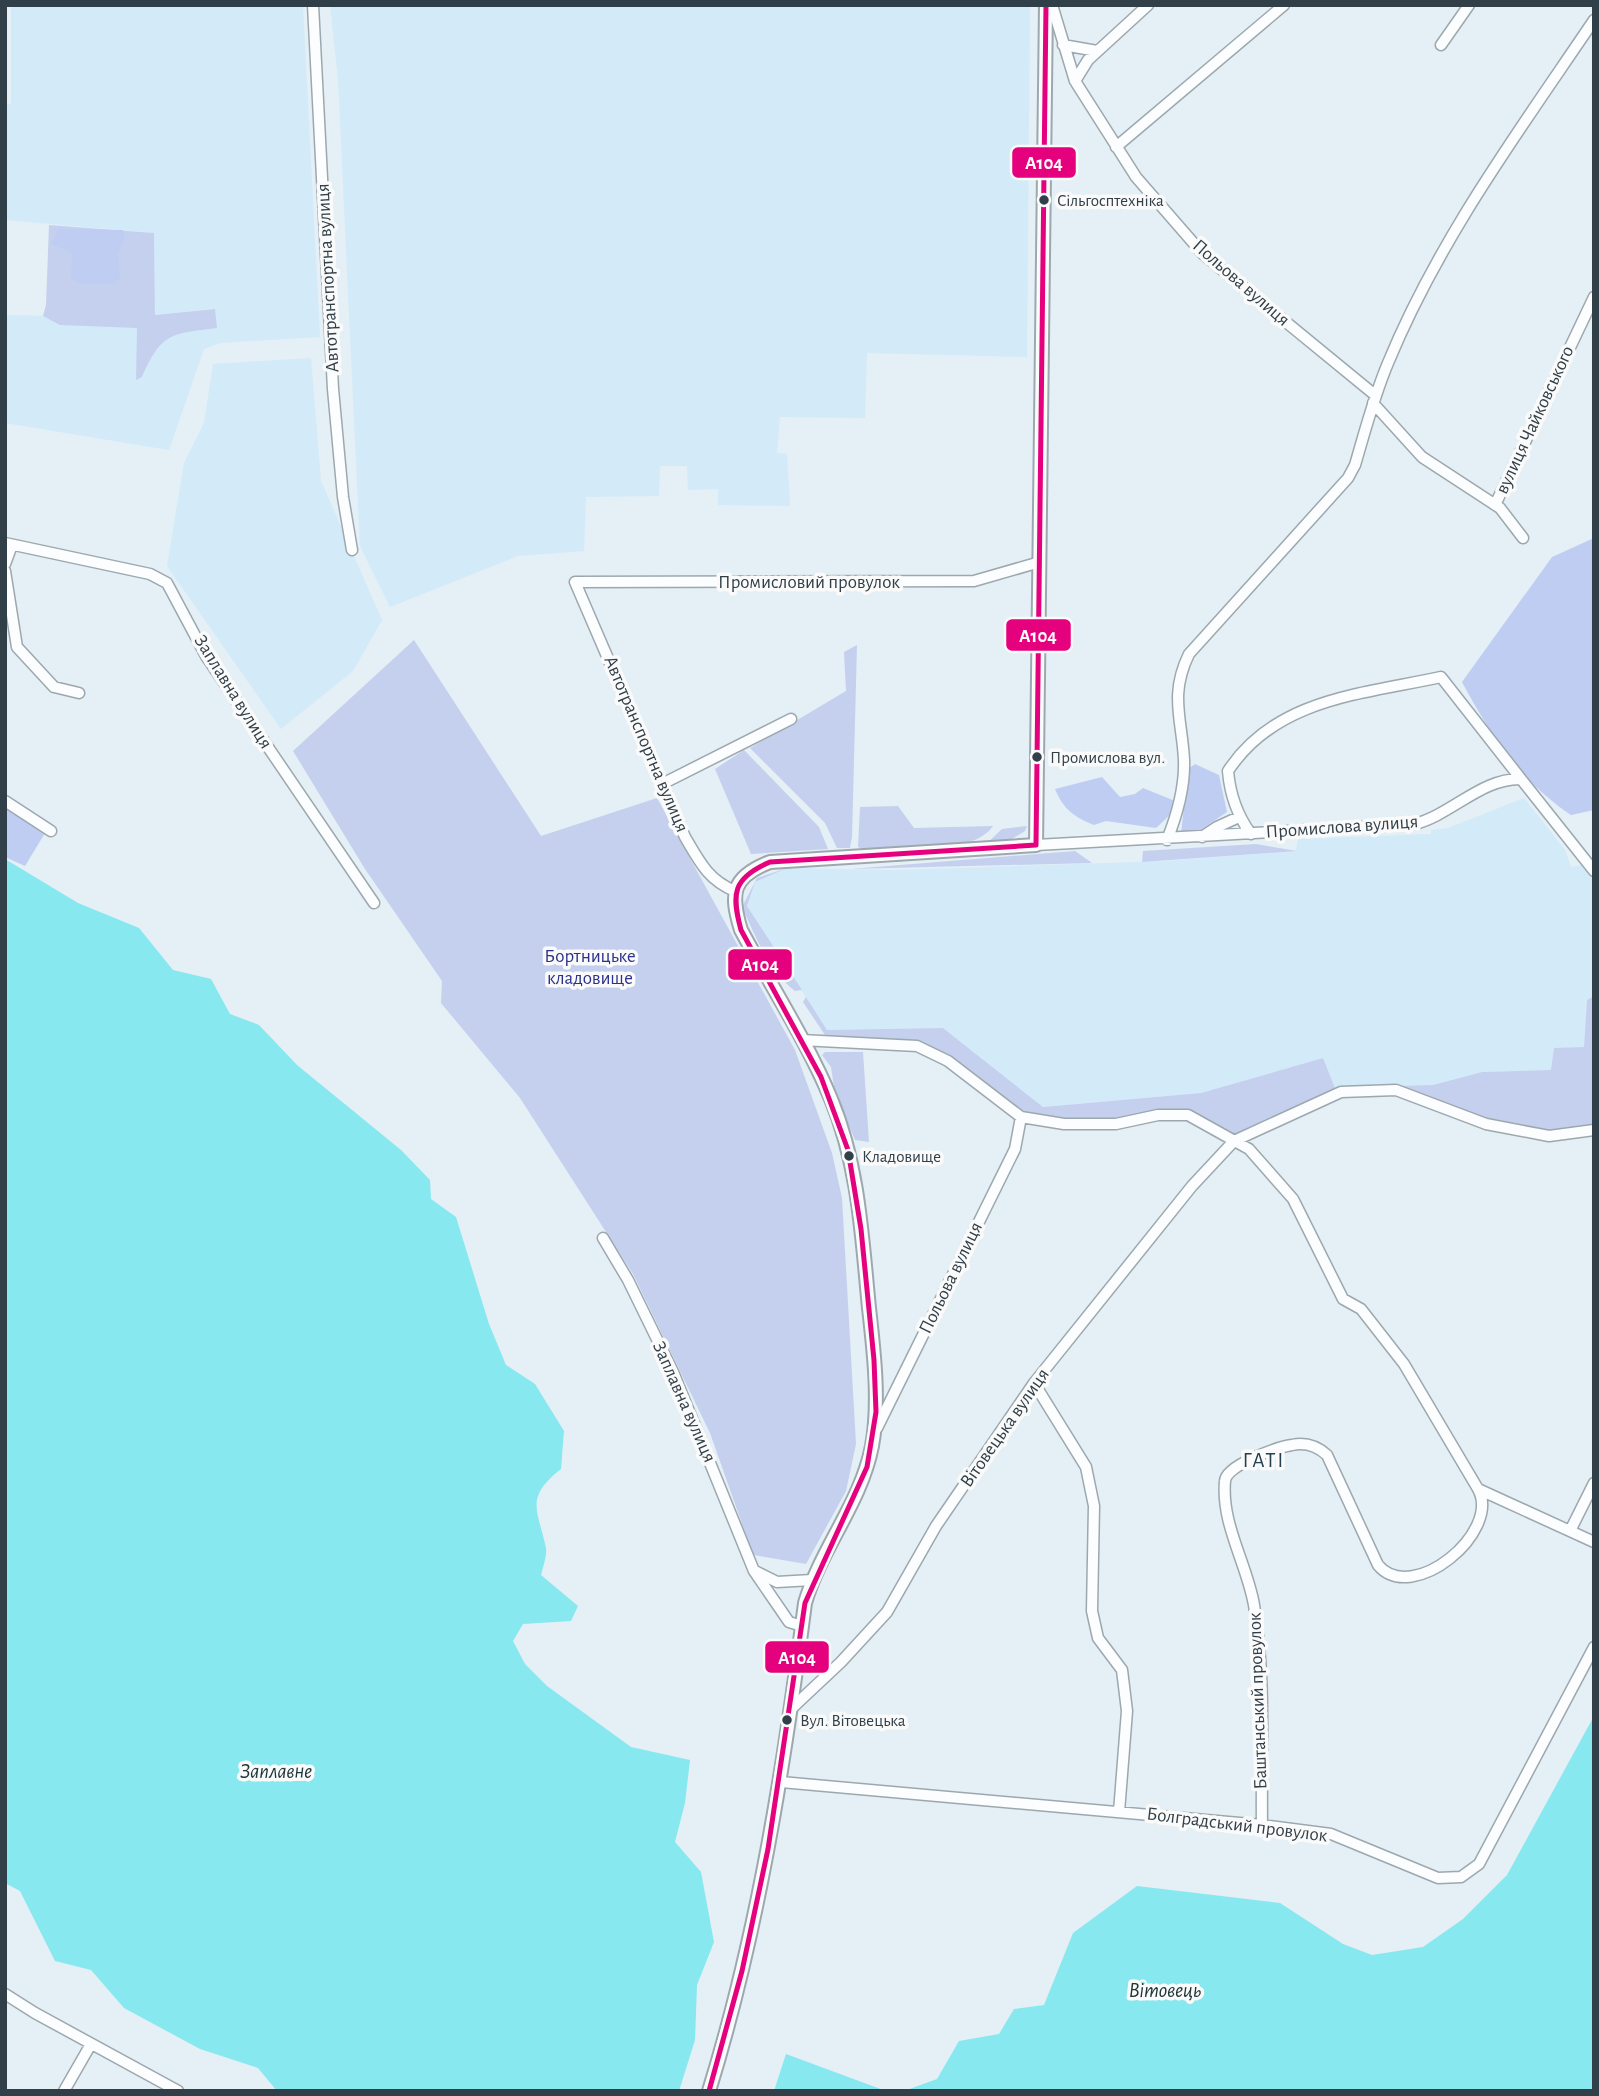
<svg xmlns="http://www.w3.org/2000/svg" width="1599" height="2096" font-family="'Alegreya Sans',sans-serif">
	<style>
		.built { fill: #d3eaf9 }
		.green { fill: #c5d0ee }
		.forest { fill: #c0cdf3 }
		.water { fill: #87e8ef }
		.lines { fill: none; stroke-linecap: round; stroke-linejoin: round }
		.minor-casing { stroke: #9da8ae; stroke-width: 13 }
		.tertiary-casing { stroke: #9da8ae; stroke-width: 16 }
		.minor { stroke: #fbfdfe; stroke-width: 10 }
		.tertiary { stroke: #fbfdfe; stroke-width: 12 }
		.bus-1-casing { stroke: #fafafa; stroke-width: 10 }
		.bus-1 { stroke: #e5007d; stroke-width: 5 }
		.bus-dot { fill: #313f48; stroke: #fafafa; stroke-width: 2.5 }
		.labels { text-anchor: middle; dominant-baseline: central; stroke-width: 7; stroke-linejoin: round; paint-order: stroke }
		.bus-label { font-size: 17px; fill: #313f48; stroke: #fafafa; text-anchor: start }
		.street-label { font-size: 19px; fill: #313f48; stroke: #fafafa }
		.park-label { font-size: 19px; fill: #2c328c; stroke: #fafafa }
		.neighbourhood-label { font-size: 21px; letter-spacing: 2px; fill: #224052; stroke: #fafafa }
		.water-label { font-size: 21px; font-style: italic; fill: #203738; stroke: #fafafa }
		.line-badge { stroke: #fafafa; stroke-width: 2.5 }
		.badge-label { font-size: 19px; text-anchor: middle; font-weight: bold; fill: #fff }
	</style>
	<rect width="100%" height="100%" fill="#e4eff6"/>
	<!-- built -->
	<path class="built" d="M11,5H303L320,337L220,343L204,349L169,450L5,423V315L216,320L214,309L155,315L154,233L5,220V105L11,104Z
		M330,5H1030L1027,357L867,353L865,418L780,417L777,453L787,454L790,506L718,505V489L688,490L687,466H660L659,496L586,497L584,551L518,556L390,607L360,546L338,79Z
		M311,358L321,481L382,620L353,671L281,729L167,566L184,463L204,423L213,364Z
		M1524,798L1565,850L1571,867L1581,865L1594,881V996L1587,1000L1584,1047L1551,1070L1482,1072L1433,1085L1335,1088L1323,1058L1201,1093L1043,1107L943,1028L827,1030L747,906L755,882L787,868L894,870L1166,861L1296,851L1298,839L1431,834V830L1448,828Z"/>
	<!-- green -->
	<path class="green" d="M49,225L154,233L155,315L215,309L217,328C173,334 162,331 142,377L136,380L137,328L60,325L43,316L46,305Z
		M414,640L541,836L657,798L795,1050L832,1153L842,1198L856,1444L846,1491L806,1564L753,1555L710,1433L633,1274L520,1098L441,1003L442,981L365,869L293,751Z
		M857,645L852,837L850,848H837L825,823L750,748L846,691L844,652Z
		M744,750L819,827L828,849L751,854L715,769Z
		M898,806L914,828L993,826C972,856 902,849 867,851L858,847L860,807Z
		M1027,826L1025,831L1010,840L983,847L1002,829Z
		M1256,844L1297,851L1142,862L1143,851Z
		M1075,851L1092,863L851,869Z
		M787,868L755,882L747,906L802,990L795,991C768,970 756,937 742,907L757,878Z
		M1594,996V1127C1525,1142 1461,1111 1398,1086L1433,1085L1482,1072L1551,1070L1554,1048L1584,1047L1587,1000Z
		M806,997L827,1030L943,1028L1043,1107L1201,1093L1323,1058L1335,1088L1236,1136L1176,1109L1115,1121H1068L1041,1117L1013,1107L918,1043L827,1038L803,1002Z
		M825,1052H863L869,1142L855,1140L835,1093L831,1067L822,1055Z"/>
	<!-- forest -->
	<path class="forest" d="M58,229L123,230L125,238L118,253L120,278L113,284H83L71,279L72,253L51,244Z
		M1594,538V810L1571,815C1520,781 1490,734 1462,682L1552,557Z
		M1195,764L1219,775L1227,812L1196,833L1181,834L1188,769Z
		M1102,777L1120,797L1135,794L1143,788L1175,801L1172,813L1156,828L1106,821L1094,825C1074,817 1063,809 1055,789Z
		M5,807L45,833L25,866L5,857Z"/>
	<!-- water -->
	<path class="water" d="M5,859L78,903L139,928L173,970L211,979L230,1014L259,1025L297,1065L401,1150L430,1180L431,1199L456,1217L489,1324L506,1365L535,1384L564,1431L561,1469C524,1498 538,1510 546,1548C547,1556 543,1567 541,1575L578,1606L571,1621L523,1624L513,1641L525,1664L547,1686L631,1747L690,1760L685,1803L675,1842L701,1872L714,1942L697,1985L695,2040L679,2091H277L258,2068L200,2049L124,2008L91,1970L55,1961L20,1891L5,1883Z
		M1594,1716V2091H904L937,2079L959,2041L999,2034L1014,2009L1044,2005L1073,1933L1137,1886L1280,1903L1343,1944L1372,1955L1423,1947L1463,1919L1507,1875Z
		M786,2054L886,2091H774Z"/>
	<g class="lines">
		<!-- minor casing -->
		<g class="minor-casing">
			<path id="minor" d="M313,5L333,389L343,497L352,550
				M1052,5L1075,81L1136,177L1203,254L1375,395
				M1063,45L1097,51
				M1441,45L1469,5
				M1075,81L1088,60L1148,5
				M1116,147L1284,5
				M1373,403L1422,457L1500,508L1523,538
				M1495,505L1594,297
				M5,543L150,574L167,583L206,656L374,903
				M5,564L12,545
				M5,571L17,647L54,687L79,693
				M664,783L791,719
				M5,801L51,831
				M1251,834C1237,815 1230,795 1228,771C1276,698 1363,694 1441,677L1521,779
				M1202,837L1217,827L1239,817
				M1167,840C1177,815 1185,787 1184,760C1182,719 1169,695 1189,654L1348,478L1355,465C1365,431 1374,396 1388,363C1439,239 1519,131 1594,20
				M1036,845L1415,824C1452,814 1482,778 1521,779L1594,871
				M735,891C708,880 699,861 685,837L575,582L974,581L1040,562
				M801,1040L917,1046L948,1061L1021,1117L1064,1124H1116L1158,1115H1188L1249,1149L1293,1199L1343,1299L1361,1309L1404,1364L1478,1489L1594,1542
				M603,1238L628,1280L673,1372L754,1571L789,1622L802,1626
				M1034,1383L1086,1467L1094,1506L1092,1611L1098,1638L1122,1670L1127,1711L1119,1812
				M877,1428L1015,1149L1021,1117
				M1570,1531L1594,1483
				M755,1571L777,1582L812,1580
				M792,1708L841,1662L887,1612L936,1526L1034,1383L1192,1186L1234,1141L1341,1092L1396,1090L1486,1124L1549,1136L1594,1130
				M781,1782L1262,1825L1331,1834L1438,1878L1461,1877L1479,1864L1594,1647
				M1262,1825C1261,1753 1266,1676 1254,1605C1247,1564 1221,1524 1225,1481C1226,1465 1278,1447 1292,1445C1306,1442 1317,1446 1327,1455L1378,1565C1412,1606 1502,1532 1478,1489
				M5,1994L35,2013L178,2091
				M64,2091L91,2044"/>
		</g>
		<!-- tertiary casing -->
		<g class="tertiary-casing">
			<path id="tertiary" d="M709,2091C758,1932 784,1767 805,1603C821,1548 861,1503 872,1446C880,1403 874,1352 869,1308C862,1238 859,1166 831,1099C807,1041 771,986 741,930C730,894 731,877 770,862L1036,845L1046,5"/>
		</g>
		<!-- minor -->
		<use href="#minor" class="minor"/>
		<!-- tertiary -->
		<use href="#tertiary" class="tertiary"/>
		<!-- bus-1 casing -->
		<g class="bus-1-casing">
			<path id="bus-1" d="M1036,845L1046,5
				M709,2091L742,1971L768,1849L805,1603L867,1467L876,1412L874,1360L861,1229L848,1150L821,1077L741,930C731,893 733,878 770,862L1036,845"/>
		</g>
		<!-- bus-1 -->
		<use href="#bus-1" class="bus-1"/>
	</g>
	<!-- markers -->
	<g class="bus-dot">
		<circle cx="1044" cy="200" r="6"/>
		<circle cx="1037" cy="757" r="6"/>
		<circle cx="849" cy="1156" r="6"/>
		<circle cx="787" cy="1720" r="6"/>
	</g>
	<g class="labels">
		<!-- bus labels -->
		<g class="bus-label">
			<text x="1057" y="200">Сільгосптехніка</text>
			<text x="1050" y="757">Промислова вул.</text>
			<text x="862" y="1156">Кладовище</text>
			<text x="800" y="1720">Вул. Вітовецька</text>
		</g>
		<!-- street labels -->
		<g class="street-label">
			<text transform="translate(328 278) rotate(-93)">Автотранспортна вулиця</text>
			<text transform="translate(1241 283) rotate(41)">Польова вулиця</text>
			<text transform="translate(1535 420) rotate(-65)">вулиця Чайковського</text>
			<text x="809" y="582">Промисловий провулок</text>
			<text transform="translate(233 692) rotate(58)">Заплавна вулиця</text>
			<text transform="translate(646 744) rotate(67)">Автотранспортна вулиця</text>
			<text transform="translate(1342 827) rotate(-4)">Промислова вулиця</text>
			<text transform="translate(951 1278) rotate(-64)">Польова вулиця</text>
			<text transform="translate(684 1402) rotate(66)">Заплавна вулиця</text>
			<text transform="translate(1005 1428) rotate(-55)">Вітовецька вулиця</text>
			<text transform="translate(1258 1701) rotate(-92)">Баштанський провулок</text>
			<text transform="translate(1237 1825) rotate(7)">Болградський провулок</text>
		</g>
		<!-- park labels -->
		<g class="park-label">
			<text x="590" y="956">Бортницьке<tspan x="590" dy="22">кладовище</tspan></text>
		</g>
		<!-- neighbourhood labels -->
		<g class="neighbourhood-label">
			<text x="1264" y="1460">ГАТІ</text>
		</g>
		<!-- water labels -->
		<g class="water-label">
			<text x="276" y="1771">Заплавне</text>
			<text x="1165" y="1990">Вітовець</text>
		</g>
	</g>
	<g class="line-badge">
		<rect x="1011" y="146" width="66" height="33" rx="7" fill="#e5007d"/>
		<rect x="1005" y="618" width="67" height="34" rx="7" fill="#e5007d"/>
		<rect x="727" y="948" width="66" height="33" rx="7" fill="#e5007d"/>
		<rect x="764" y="1640" width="66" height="34" rx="7" fill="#e5007d"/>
	</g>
	<g class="badge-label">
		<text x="1044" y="169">А104</text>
		<text x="1038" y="642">А104</text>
		<text x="760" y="971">А104</text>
		<text x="797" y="1664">А104</text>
	</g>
	<!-- border -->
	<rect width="1599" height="2096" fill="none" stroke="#313f48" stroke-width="14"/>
</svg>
